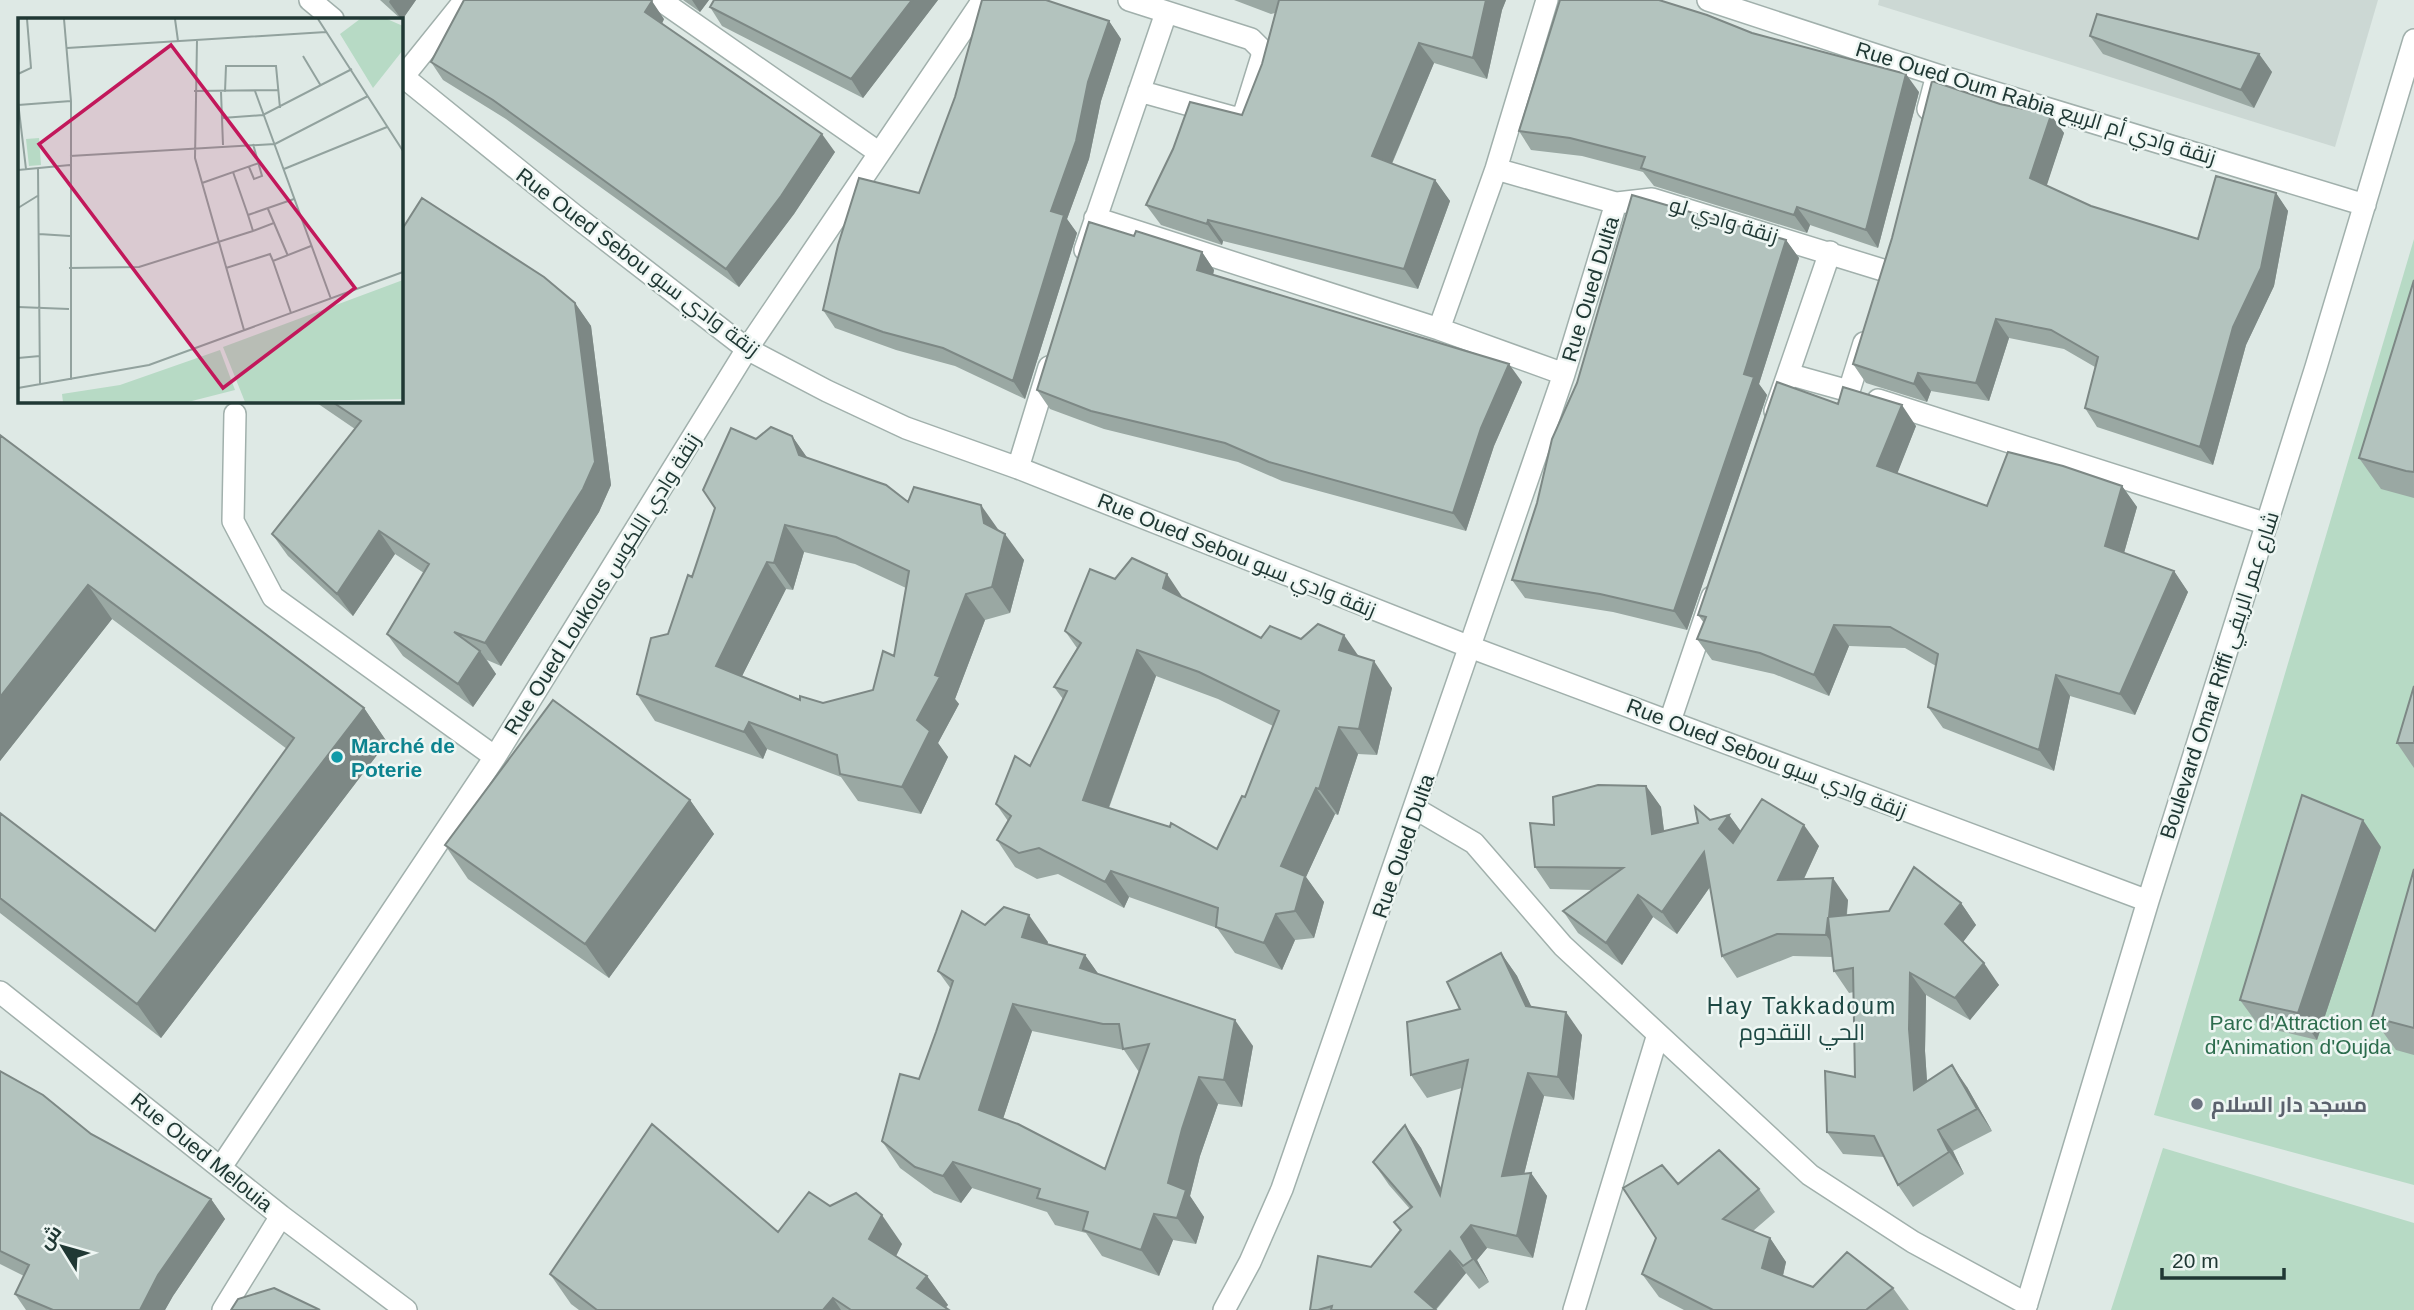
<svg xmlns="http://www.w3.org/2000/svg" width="2414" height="1310" font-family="Helvetica,Cairo,sans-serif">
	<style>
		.built { fill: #ccd8d4 }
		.green { fill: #b7dac5 }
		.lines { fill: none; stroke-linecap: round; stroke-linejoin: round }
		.minor-casing { stroke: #a1b0ac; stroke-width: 24 }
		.minor { stroke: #fff; stroke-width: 21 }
		.wall { fill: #9aa8a3; fill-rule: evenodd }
		.shaded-wall { fill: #7d8885 }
		.building { fill: #b3c3be; stroke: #7d8885; stroke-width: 2; fill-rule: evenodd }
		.culture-dot { fill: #0f9aa8; stroke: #eef6f3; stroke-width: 2.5 }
		.worship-dot { fill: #6b7280; stroke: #eef6f3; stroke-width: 2.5 }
		.labels { text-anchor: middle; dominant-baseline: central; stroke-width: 5; stroke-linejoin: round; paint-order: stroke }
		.street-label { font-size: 21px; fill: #203834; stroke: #eef6f3 }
		.culture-label { font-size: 21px; font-weight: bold; fill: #0d838f; stroke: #eef6f3; text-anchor: start }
		.park-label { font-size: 21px; fill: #2c6c4d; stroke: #eef6f3 }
		.worship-label { font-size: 21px; font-weight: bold; fill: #5b616d; stroke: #eef6f3; text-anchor: start }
		.neighbourhood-label { font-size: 23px; letter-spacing: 2px; fill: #1d4843; stroke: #eef6f3 }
		.inset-road { fill: none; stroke: #92a29e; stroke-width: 2 }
		.view { fill: #c2185b; fill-opacity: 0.15; stroke: #c2185b; stroke-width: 3.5 }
		.inset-edge { fill: none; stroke: #203834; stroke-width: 3.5 }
	</style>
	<rect width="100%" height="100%" fill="#dee9e5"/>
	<!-- built -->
	<path class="built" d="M1879,0H2378L2335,147L1878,5Z"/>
	<!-- green -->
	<path class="green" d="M2414,239V1185L2154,1115Z
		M2163,1148L2414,1223V1310H2111Z"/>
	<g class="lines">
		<!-- minor casing -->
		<g class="minor-casing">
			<path id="minor" d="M310,0L333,19
				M660,0L878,152
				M1129,0L1251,39L1261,49L1262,56L1244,114L1236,118L1139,91
				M1708,0L1937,75L2365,205
				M401,75L574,215L747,349L827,391L906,428L1018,468L1470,647L2148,901
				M403,77L465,0
				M1928,109L1937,75
				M1496,169L1616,203L1564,374L1439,329L1496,169L1547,0
				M1617,203L1652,199L1886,271
				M1095,218L1439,329
				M1085,250L1166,13
				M1788,374L1830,252
				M1878,400L2267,524
				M1775,411L1788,374L1849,391L1864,343
				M235,414L233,521L273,597L495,757
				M1018,468L1049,367
				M1670,721L1712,597
				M1416,809L1474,843L1563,946L1810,1175L1913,1242L2027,1304
				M0,992L281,1216L406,1310
				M221,1167L495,757L747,349L983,0
				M223,1310L281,1216
				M1224,1310L1250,1262L1282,1189L1564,374
				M1574,1310L1658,1034
				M2025,1310L2148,901L2316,367L2414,40"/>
		</g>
		<!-- minor -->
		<use href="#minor" class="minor"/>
	</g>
	<!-- wall -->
	<path class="wall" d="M380,0H416L402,20Z
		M683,0H709L700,12Z
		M714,0H938L863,98L722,26L710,7Z
		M1234,0H1506L1502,10L1487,79L1434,63L1392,164L1435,180L1450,201L1418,289L1223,241L1222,245L1161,225L1146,205L1242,115L1262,64L1275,13L1271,14Z
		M664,19L662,24L835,152L794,214L739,287L506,119L443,80L431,62Z
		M1109,21L1121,39L1101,101L1089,159L1067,219L1077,233L1025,399L955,366L896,350L835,328L823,310L919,193Z
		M1752,33L1919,92L1878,248L1810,225L1807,233L1654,186L1643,172L1582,156L1531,150L1519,131Z
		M2090,36L2259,54L2272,72L2254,108L2103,54Z
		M2000,104L2051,115L2064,133L2046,186L2091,206L2198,239L2276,193L2288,211L2274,286L2246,345L2213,465L2097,427L2085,408L2095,367L2064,349L2009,338L1989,401L1931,391L1927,402L1866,383L1853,364Z
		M1134,236L1202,252L1214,270L1213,275L1522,382L1494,446L1466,531L1282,481L1238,462L1104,429L1050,409L1037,390Z
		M1786,240L1799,258L1759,384L1767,395L1687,630L1613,612L1525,598L1512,580Z
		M2414,280V498L2381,489L2359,458Z
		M575,303L591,326L611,485L599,512L501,666L487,660L496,674L473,707L403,656L387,634L424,573L395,554L353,616L288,556L272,534L355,429L314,401H401Z
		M1838,404L1916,426L1897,473L1987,506L2122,486L2137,507L2124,553L2174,571L2188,592L2135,715L2070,696L2054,771L1943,728L1928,707L1936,666L1905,648L1849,646L1829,696L1774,674L1712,660L1697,639L1704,623L1698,615Z
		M0,435L364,708L387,742L161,1038L0,913V813L155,931L287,749L112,619L0,761Z
		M792,436L807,458L908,502L999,530L1024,560L1010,613L985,620L955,699L959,704L938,743L948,757L921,814L858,801L841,777L767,749L763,759L655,721L637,694L668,634L692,577L756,439ZM804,552L855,564L906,588L894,656L873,690L823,703L800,700L742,676L786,589L793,590Z
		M1115,579L1184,599L1261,638L1301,639L1359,656L1392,688L1377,755L1358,754L1338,815L1335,814L1306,877L1324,902L1314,938L1295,940L1282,970L1235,953L1217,928L1129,897L1124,908L1058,874L1037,879L1015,867L997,840L1008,821L996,804L1030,766L1063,699L1054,687L1077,648L1065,631ZM1156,676L1218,699L1273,726L1245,797L1217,849L1109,808Z
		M2414,686V768L2397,743Z
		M1646,786L1661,807L1664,831L1729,815L1741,832L1819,846L1804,879L1848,900L1847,915L1961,903L1976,925L1963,942L1999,985L1970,1020L1926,995L1925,1051L1927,1081L1967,1087L1992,1131L1953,1151L1964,1174L1913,1207L1898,1185L1884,1157L1843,1154L1827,1132L1855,1077L1854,992L1849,993L1834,971L1833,957L1793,956L1737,978L1722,956L1710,887L1677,934L1653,917L1622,965L1578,933L1563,911L1593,890L1550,889L1535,867L1554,825Z
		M690,800L714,834L609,978L468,879L445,845Z
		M2381,847L2317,1040L2259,1026L2240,1000Z
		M2414,869V1055L2396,1050L2372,1017Z
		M985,925L1048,942L1047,944L1085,955L1099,975L1253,1046L1242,1107L1218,1104L1200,1156L1190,1196L1204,1217L1196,1244L1173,1240L1159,1276L1102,1256L1086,1233L1055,1225L1047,1212L972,1188L961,1203L934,1193L900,1168L882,1141L919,1079L951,989L938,971ZM1032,1031L1124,1050L1139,1072L1105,1169L1003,1119Z
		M1501,953L1517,976L1531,1007L1582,1035L1574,1100L1544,1096L1524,1174L1531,1173L1547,1196L1533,1258L1487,1248L1477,1260L1489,1282L1479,1289L1466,1273L1436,1310H1310L1371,1267L1400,1230L1394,1222L1410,1209L1389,1185L1373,1162L1405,1125L1421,1148L1441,1189L1462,1088L1427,1098L1411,1075Z
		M0,1071L91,1134L211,1199L225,1219L173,1296L165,1310H26L15,1294L24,1276L0,1264Z
		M1759,1189L1775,1212L1753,1231L1770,1238L1786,1262L1783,1276L1813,1287L1893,1288L1909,1310H1684L1659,1297L1642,1274Z
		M830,1206L902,1244L896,1256L927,1276L948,1305L945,1308L949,1310H579L571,1304L550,1274L778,1232Z"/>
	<!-- shaded-wall -->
	<path class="shaded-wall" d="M390,0H416L402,20L389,2Z
		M692,0H709L700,12Z
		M912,0H938L863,98L851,79Z
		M1486,0H1506L1502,10L1487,79L1473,58Z
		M652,1L664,19L658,31L645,12Z
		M1109,21L1121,39L1101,101L1089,159L1067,219L1077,233L1025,399L1013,381L1051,211L1088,82Z
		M1419,43L1434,63L1386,177L1372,156Z
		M2259,54L2272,72L2254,108L2241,90Z
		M1906,74L1919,92L1878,248L1866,230Z
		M2051,115L2064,133L2043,197L2030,178Z
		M822,134L835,152L794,214L739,287L726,269Z
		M1435,180L1450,201L1418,289L1404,269Z
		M2276,193L2288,211L2274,286L2246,345L2213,465L2200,447L2233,327Z
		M1797,207L1810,225L1807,233L1794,215Z
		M1208,220L1223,241L1222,245L1207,224Z
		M1786,240L1799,258L1759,384L1767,395L1687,630L1674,611L1744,374Z
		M1202,252L1214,270L1210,288L1197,270Z
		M575,303L591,326L611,485L599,512L501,666L485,643Z
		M1996,319L2009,338L1989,401L1976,383Z
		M1509,364L1522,382L1494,446L1466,531L1453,513L1481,428Z
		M1918,373L1931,391L1927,402L1914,384Z
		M1902,405L1916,426L1892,487L1877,466Z
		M792,436L811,463L799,455Z
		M2122,486L2137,507L2120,567L2105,546Z
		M981,505L1000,532L1005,534L1024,560L1010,613L992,587Z
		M785,525L804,552L793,590L774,563Z
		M379,531L395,554L353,616L337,594Z
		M767,562L786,589L734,692L716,666Z
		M2174,571L2188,592L2135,715L2120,694Z
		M1167,574L1185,601L1163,588Z
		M88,585L112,619L0,761V697Z
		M966,594L985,620L955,699L959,704L938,743L948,757L921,814L902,787L917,720Z
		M1834,625L1849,646L1829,696L1814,675Z
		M1344,635L1362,661L1339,650Z
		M1137,650L1156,676L1102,826L1083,800Z
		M480,651L496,674L473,707L458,684Z
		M1374,661L1392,688L1377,755L1359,729Z
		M2056,675L2070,696L2054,771L2039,750Z
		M364,708L387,742L161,1038L137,1004Z
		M749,722L767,749L763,759L744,732Z
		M1339,727L1358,754L1338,815L1319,789Z
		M1646,786L1661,807L1667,855L1652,834Z
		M1316,788L1335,814L1306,877L1324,902L1314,938L1295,911L1281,866Z
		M690,800L714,834L609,978L585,944Z
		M1729,815L1745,837L1735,851L1719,829Z
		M2363,820L2381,847L2317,1040L2298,1013Z
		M1804,825L1819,846L1793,902L1778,880Z
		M1704,852L1719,874L1677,934L1662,912Z
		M1111,871L1129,897L1124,908L1105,882Z
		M1833,878L1848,900L1844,938L1829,917Z
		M1638,895L1653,917L1622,965L1606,943Z
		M1961,903L1976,925L1960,946L1945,924Z
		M1276,914L1295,940L1282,970L1264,943Z
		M1029,915L1048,942L1040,964L1022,937Z
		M1828,917L1842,957L1826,935Z
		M1501,953L1517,976L1542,1029L1526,1006Z
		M1085,955L1104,982L1080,968Z
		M1984,963L1999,985L1970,1020L1955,998Z
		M1910,973L1926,995L1925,1051L1929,1112L1914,1090L1909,1029Z
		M1013,1004L1032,1031L997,1137L979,1110Z
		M1566,1012L1582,1035L1574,1100L1558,1077Z
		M1235,1020L1253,1046L1242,1107L1224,1080Z
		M1952,1065L1967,1087L1992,1131L1977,1109Z
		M1528,1073L1544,1096L1529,1154L1518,1199L1502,1176L1513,1131Z
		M1199,1077L1218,1104L1200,1156L1190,1196L1204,1217L1196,1244L1177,1218L1168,1183L1182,1129Z
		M1405,1125L1421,1148L1456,1218L1440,1195Z
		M1938,1130L1953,1151L1964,1174L1949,1152Z
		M953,1162L972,1188L961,1203L943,1176Z
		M1531,1173L1547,1196L1533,1258L1517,1236Z
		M211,1199L225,1219L173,1296L165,1310H140L158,1275Z
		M1154,1214L1173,1240L1159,1276L1141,1250Z
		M882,1215L902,1244L890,1268L869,1239Z
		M1471,1225L1487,1248L1477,1260L1489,1282L1473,1259L1461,1237Z
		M1770,1238L1786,1262L1779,1292L1762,1268Z
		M1450,1251L1466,1273L1435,1310L1415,1292Z
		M927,1276L948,1305L943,1310L917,1288Z
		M833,1298L841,1310H823Z"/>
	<!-- building -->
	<path class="building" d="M464,0H651L652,1L645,12L822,134L781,196L726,269L493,100L431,62Z
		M714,0H912L851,79L710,7Z
		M982,0H1046L1109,21L1088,82L1076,141L1051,211L1064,215L1013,381L943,348L883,332L823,310L838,245L859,178L919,193L955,97Z
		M1279,0H1486L1473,58L1419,43L1372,156L1435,180L1404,269L1208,220L1207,224L1146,205L1173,149L1190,102L1242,115L1262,64Z
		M1560,0H1659L1707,15L1752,33L1906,74L1866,230L1797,207L1794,215L1641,168L1645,157L1570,138L1519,131Z
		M2097,14L2259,54L2241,90L2090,36Z
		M1932,81L2000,104L2051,115L2030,178L2091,206L2198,239L2216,176L2276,193L2261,268L2233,327L2200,447L2085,408L2098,357L2051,330L1996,319L1976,383L1918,373L1914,384L1853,364L1892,238Z
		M1632,195L1786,240L1744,374L1754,377L1674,611L1600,594L1512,580L1537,503L1552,439L1577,383Z
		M422,198L544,277L575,303L595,462L583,489L485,643L454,632L480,651L458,684L387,634L429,564L379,531L337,594L272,534L361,421L331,401H401V231Z
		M1089,222L1134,236L1136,231L1202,252L1197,270L1509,364L1481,428L1453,513L1269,462L1225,443L1091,411L1037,390Z
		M2414,280V472L2406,471L2359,458Z
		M1777,382L1838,404L1843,387L1902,405L1877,466L1987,506L2008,452L2063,466L2122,486L2105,546L2174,571L2120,694L2056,675L2039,750L1928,707L1938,654L1890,627L1834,625L1814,675L1760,653L1697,639L1706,617L1698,615Z
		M771,427L792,436L799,455L886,485L908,502L914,487L981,505L984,523L1005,534L992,587L966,594L935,675L940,677L917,720L930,731L902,787L840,774L837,755L749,722L744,732L637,694L651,638L668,634L688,575L692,577L715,508L703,490L731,428L756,439ZM785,525L836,537L909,571L894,656L883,651L873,690L823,703L800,696V700L716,666L767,562L774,563Z
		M0,435L364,708L137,1004L0,898V813L155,931L294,738L88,585L0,697Z
		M1132,558L1167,574L1163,588L1261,638L1270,626L1301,639L1318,624L1344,635L1339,650L1374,661L1359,729L1339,727L1319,789L1316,788L1281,866L1305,876L1295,911L1276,914L1264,943L1216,927L1218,908L1111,871L1105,882L1039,848L1019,853L997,840L1011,816L996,804L1015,756L1030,766L1067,691L1054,687L1081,643L1065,631L1090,569L1115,579ZM1137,650L1199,672L1279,711L1245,797L1242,796L1217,849L1171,823L1170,827L1083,800Z
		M2414,686V743H2397Z
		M553,700L690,800L585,944L445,845Z
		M1598,785L1646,786L1652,834L1698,823L1695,807L1710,820L1729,815L1719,829L1733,843L1762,799L1804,825L1778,880L1833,878L1829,917L1889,911L1914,867L1961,903L1945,924L1984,963L1955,998L1910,973L1909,1029L1914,1090L1952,1065L1977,1109L1938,1130L1949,1152L1898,1185L1874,1136L1827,1132L1825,1071L1855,1077L1853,968L1834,971L1828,917L1826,935L1777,934L1722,956L1704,852L1662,912L1638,895L1606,943L1563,911L1623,868L1535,867L1530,823L1554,825L1553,797Z
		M2302,795L2363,820L2298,1013L2240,1000Z
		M2414,869V1028L2372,1017Z
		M1004,907L1029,915L1022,937L1085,955L1080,968L1235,1020L1224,1080L1199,1077L1182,1129L1168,1183L1186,1190L1177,1218L1154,1214L1141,1250L1083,1230L1088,1212L1037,1198L1040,1189L953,1162L943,1176L915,1167L882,1141L900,1074L919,1079L936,1032L953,981L938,971L962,911L985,925ZM1013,1004L1103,1024H1119L1123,1049L1149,1044L1105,1169L1018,1124L979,1110Z
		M1501,953L1526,1006L1566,1012L1558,1077L1528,1073L1513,1131L1502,1176L1531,1173L1517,1236L1471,1225L1461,1237L1473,1259L1463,1266L1450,1251L1415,1292L1436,1310H1331L1332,1306L1318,1310H1310L1318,1256L1371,1267L1401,1230L1394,1222L1412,1207L1373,1162L1405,1125L1440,1195L1468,1060L1411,1075L1407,1022L1460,1009L1447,982Z
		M0,1071L43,1095L91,1134L211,1199L158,1275L140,1310H53L15,1294L29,1265L0,1251Z
		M652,1124L778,1232L809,1192L830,1206L856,1193L882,1215L869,1239L927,1276L917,1288L949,1310H851L833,1298L823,1310H597L550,1274Z
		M1719,1150L1759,1189L1723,1219L1770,1238L1762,1268L1813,1287L1847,1252L1893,1288L1866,1310H1713L1642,1274L1656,1238L1623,1188L1662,1165L1678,1184Z
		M274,1288L320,1310H231L238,1299Z"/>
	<!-- markers -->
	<circle class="culture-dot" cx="337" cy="757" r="7"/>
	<circle class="worship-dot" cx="2197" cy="1104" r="7"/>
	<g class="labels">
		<!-- street labels -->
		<g class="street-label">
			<text transform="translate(2036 103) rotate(17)">Rue Oued Oum Rabia زنقة وادي أم الربيع</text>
			<text transform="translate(1724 220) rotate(17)">زنقة وادي لو</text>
			<text transform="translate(638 262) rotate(37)">Rue Oued Sebou زنقة وادي سبو</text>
			<text transform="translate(1590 289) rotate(-73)">Rue Oued Dulta</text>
			<text transform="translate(1237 555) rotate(22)">Rue Oued Sebou زنقة وادي سبو</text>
			<text transform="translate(602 584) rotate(-58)">Rue Oued Loukous زنقة وادي اللكوس</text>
			<text transform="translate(2219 675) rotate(-72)">Boulevard Omar Riffi شارع عمر الريفي</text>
			<text transform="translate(1767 758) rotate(21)">Rue Oued Sebou زنقة وادي سبو</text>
			<text transform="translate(1403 846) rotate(-71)">Rue Oued Dulta</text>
			<text transform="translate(202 1152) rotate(39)">Rue Oued Melouia</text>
		</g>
		<!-- culture labels -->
		<g class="culture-label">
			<text x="351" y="745">Marché de<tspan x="351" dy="24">Poterie</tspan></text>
		</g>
		<!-- park labels -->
		<g class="park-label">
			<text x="2298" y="1022">Parc d'Attraction et<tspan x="2298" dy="24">d'Animation d'Oujda</tspan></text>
		</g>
		<!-- worship labels -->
		<g class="worship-label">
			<text x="2211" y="1104">مسجد دار السلام</text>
		</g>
		<!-- neighbourhood labels -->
		<g class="neighbourhood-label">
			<text x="1802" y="1006">Hay Takkadoum<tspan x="1802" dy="26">الحي التقدوم</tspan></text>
		</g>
	</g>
	<!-- overview -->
	<g transform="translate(18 18)">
		<rect width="385" height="385" fill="#dee9e5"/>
		<path d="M342,1H369L385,8V32L355,70L322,16ZM21,120L23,147L11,148L8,121ZM385,262V381L227,384L205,329ZM202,332L217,372L170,384H45L44,376L102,367Z" fill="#b7dac5"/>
		<path class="inset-road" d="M46,1L53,83V362M157,1L160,23M300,1L385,133M179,22L177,140L226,312M49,30L308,14M285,38L303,68M0,56L13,50L9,1M176,73L261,72M237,73L313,281M203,74L205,127M207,74L208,48H258L262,90M0,84L8,151M0,87L53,83M204,100L245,97L334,51M52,138L257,126L350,78M231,149L236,161L244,158L235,126M20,150L22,367M266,151L369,109M0,152L52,147M215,154L230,197M184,165L241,145M0,190L21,177M250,191L256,205L235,213L230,197L276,181M256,205L270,238M21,216L52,218M255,243L273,295M51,250L121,249L235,213M208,250L252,236L255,243L293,228M0,289L51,291M0,340L22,338M0,370L131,347L385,254"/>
		<path class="view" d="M153,27L337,270L205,370L21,126Z"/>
		<rect width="385" height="385" class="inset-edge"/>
	</g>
	<!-- north arrow -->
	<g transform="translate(63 1247) rotate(307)" stroke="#eef6f3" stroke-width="5" paint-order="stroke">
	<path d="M0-5L12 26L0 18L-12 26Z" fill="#203834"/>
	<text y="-10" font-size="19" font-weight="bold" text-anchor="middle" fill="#203834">ش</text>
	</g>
	<!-- scale -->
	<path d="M2162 1268v10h122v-10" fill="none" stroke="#203834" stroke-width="3.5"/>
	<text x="2172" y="1268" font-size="21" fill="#203834" stroke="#eef6f3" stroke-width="5" paint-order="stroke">20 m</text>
</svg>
